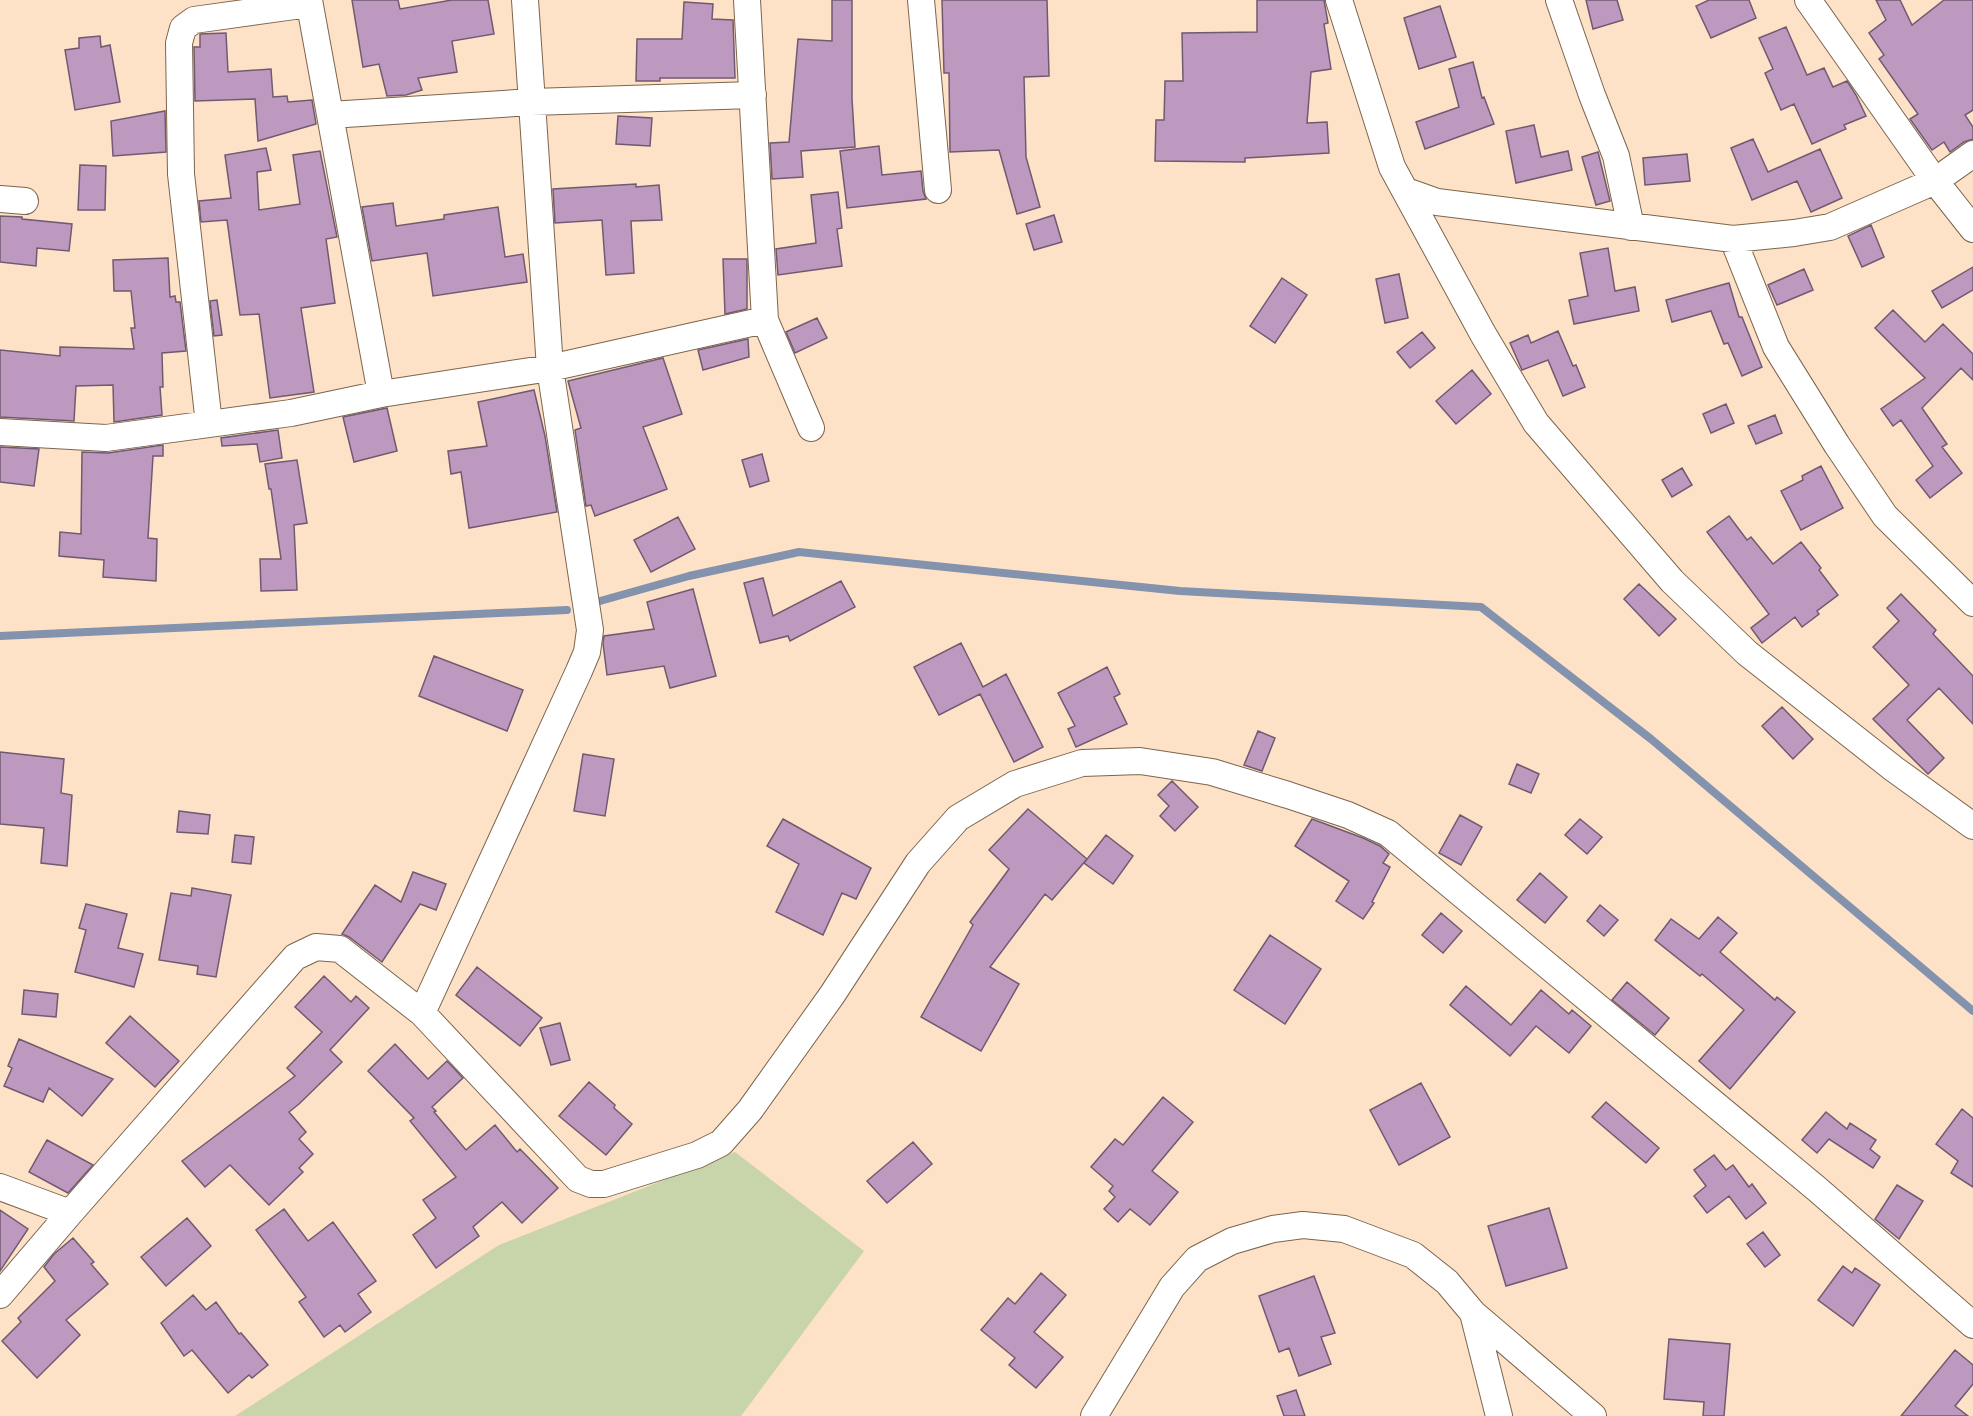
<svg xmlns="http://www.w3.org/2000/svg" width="1973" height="1416" font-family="'PT Sans',sans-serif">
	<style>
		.green { fill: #c8d4aa }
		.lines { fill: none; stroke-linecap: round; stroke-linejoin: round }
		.stream { stroke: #8392ad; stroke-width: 8 }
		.building { fill: #bd99bf; stroke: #705a71; stroke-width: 1.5 }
		.street-casing { stroke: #7c654d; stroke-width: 28 }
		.street { stroke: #fff; stroke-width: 26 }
	</style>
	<rect width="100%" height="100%" fill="#fde2c7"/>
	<!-- green -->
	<path class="green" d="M735,1152L864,1251L741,1416H235L499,1245Z"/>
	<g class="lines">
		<!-- stream -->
		<path class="stream" d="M600,601L689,576L799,552L1180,591L1481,607L1651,739L1973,1011
			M0,636L567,610"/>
	</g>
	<!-- building -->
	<path class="building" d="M352,0H398L400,9L452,0H488L494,34L452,41L457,72L418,78L422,90L406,95L387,96L379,64L363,67Z
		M832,0H852V99L855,147L801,151L803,177L772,179L770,143L789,142L798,39L832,41Z
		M942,0H1047L1049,76L1024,77L1026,157L1040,207L1017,214L999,150L950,152L949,73H944Z
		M1257,0H1324L1328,23L1324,24L1331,69L1311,72L1307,123L1327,122L1329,153L1245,158V162L1155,161L1156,120H1164L1165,81H1183L1182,33L1257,32Z
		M1586,0H1617L1623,20L1593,29Z
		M1709,0H1749L1756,18L1711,38L1696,6Z
		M1876,0H1900L1912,25L1944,0H1973V110L1965,115L1973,127V139L1964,142L1950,152L1944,142L1932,150L1910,119L1918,114L1879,59L1884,55L1869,33L1886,20Z
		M684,2L713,4L712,19L733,20L735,78H660V81H636L637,39H682Z
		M1440,6L1456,57L1419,69L1404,18Z
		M1786,27L1807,75L1824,68L1833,87L1847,81L1856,95L1866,116L1844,125L1846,129L1812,144L1794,104L1781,110L1765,73L1773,69L1759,38Z
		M226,33L228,72L271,69L273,97L287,96L288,102L312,100L316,124L258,141L255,99L195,101L194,47H200V34Z
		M100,36L101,47L110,45L120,102L75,110L65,50L79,48V38Z
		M1473,62L1482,98L1484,97L1494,124L1425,149L1416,122L1459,107L1449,69Z
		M165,111L166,152L113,156L111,121Z
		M618,116L652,118L650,146L616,144Z
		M1534,125L1541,157L1568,151L1572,170L1516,183L1506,131Z
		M1753,139L1768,172L1820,149L1842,198L1811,212L1797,181L1752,200L1731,148Z
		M879,146L882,175L921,171L923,191L926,199L847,208L840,151Z
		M266,148L271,170L257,172L259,210L300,204L293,155L320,151L337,237L326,239L335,303L301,308L314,392L270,398L259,314L240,315L227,220L201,222L199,201L231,198L225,155Z
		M1598,152L1610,201L1596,205L1582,157Z
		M1687,154L1690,181L1645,185L1643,158Z
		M80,165L106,166L105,210H78Z
		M636,184V187L659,185L662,220L631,221L634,273L606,275L602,220L555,223L553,189Z
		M838,192L842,228L837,229L842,266L778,275L776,249L816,243L811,195Z
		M393,203L396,226L444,219V215L498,207L505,257L523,254L527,282L433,296L427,253L372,261L362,207Z
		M1054,215L1062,242L1034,250L1026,224Z
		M0,216L22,217V219L72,224L69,251L37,248L36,266L0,262Z
		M1871,225L1884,257L1862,267L1848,236Z
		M1608,248L1615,291L1635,287L1639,311L1574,324L1569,300L1588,296L1580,253Z
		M168,258L170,297L175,296L176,302H180L186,351L162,353L163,387H160L162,415L114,422L113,385L76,386L74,421L0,417V350L60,356V347L134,349L131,328H135L131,291H114L113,260Z
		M723,259H747V309L725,314Z
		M1973,267V290L1942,308L1932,291Z
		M1804,269L1813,290L1777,305L1768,285Z
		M1399,274L1408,318L1385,323L1376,279Z
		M1282,278L1307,295L1275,343L1250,326Z
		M1729,283L1739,317H1742L1762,367L1742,376L1728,343L1724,344L1711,311L1672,322L1666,300Z
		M217,300L222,335L214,336L210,301Z
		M1893,310L1925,342L1943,324L1973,354V380L1961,368L1922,408L1947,444L1942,447L1962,473L1930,498L1916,480L1933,466L1901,420L1893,426L1881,409L1925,378L1875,328Z
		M817,318L827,338L795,353L786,332Z
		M1558,331L1573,366L1576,365L1585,387L1563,396L1548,360L1522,370L1510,343L1528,335L1531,343Z
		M1422,332L1435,348L1410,368L1397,352Z
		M748,339L749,357L703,370L698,350Z
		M663,358L682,414L643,427L667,489L595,516L591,505L586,506L575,430L581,428L568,381Z
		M1472,370L1491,394L1456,424L1436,401Z
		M534,390L545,436L557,512L469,528L461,472L451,474L448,451L487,446L478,402Z
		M1726,404L1734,423L1711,433L1703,414Z
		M387,408L397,451L354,462L343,417Z
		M1775,415L1782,433L1756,444L1748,426Z
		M278,430L282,458L260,462L257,444L222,446L221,438Z
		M163,445V456H153L148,538L157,539L156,581L103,577L104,560L59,556L60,532L81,534L82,452L108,453Z
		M0,447L39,449L34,486L0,482Z
		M762,454L769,481L750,487L742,460Z
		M297,460L307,523L294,525L297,590L261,591L260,559H281L271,489H269L265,464Z
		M1821,466L1843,508L1801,530L1781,491L1803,480L1802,476Z
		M1682,468L1692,485L1672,497L1662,480Z
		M1729,516L1747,540L1751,537L1773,564L1801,542L1821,568L1819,570L1838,595L1817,611L1819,614L1802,627L1795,617L1762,643L1751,628L1769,614L1707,532Z
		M678,517L695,549L651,572L634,540Z
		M763,578L773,616L841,581L855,607L790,641L788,636L760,643L744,583Z
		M1639,584L1676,619L1659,636L1624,599Z
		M693,589L716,676L670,688L664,666L607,675L603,643L604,636L654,629L647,602Z
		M1901,594L1936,630L1933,634L1973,676V724L1939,688L1907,720L1944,758L1928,774L1873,719L1909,685L1873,647L1899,621L1887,608Z
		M961,643L983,687L1006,674L1043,747L1014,762L980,694L939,715L914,667Z
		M434,656L523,690L507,731L419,696Z
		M1107,667L1120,694L1114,697L1127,724L1076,747L1068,729L1075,726L1058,693Z
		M1782,707L1813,739L1793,759L1762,726Z
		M1258,731L1275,738L1262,771L1244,765Z
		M0,752L64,759L61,793L72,795L67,866L41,863L44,828L0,824Z
		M583,754L614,759L605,816L574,811Z
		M1517,764L1539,774L1531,793L1509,784Z
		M1172,781L1198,807L1175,831L1160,816L1169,806L1158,795Z
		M1028,809L1087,859L1052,900L1045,894L990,967L1019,984L981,1051L921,1017L973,925L970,922L1009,869L989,850Z
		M179,811L210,815L208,834L177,832Z
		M1460,815L1482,827L1461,865L1439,853Z
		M783,819L871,868L856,899L842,893L823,935L776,912L799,864L767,846Z
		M1312,819L1363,838L1380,846L1389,854L1383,863L1390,867L1372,902L1374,903L1363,919L1336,901L1349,881L1295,846Z
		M1580,819L1602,837L1587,854L1565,835Z
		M235,835L254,837L251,864L232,862Z
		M1106,835L1133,856L1113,884L1084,863Z
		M413,872L446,884L436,910L420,904L382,962L349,937L342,934L375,885L401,902Z
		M1540,873L1567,897L1545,923L1517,900Z
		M192,888L231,895L216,977L197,974L198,966L159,960L171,893L191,896Z
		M86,904L127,914L118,948L143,954L134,987L75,972L86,930L79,928Z
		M1600,905L1618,920L1604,936L1587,921Z
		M1441,913L1462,931L1443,953L1422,935Z
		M1718,917L1737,933L1720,952L1775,1000L1777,997L1795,1012L1730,1089L1699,1061L1744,1010L1702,974L1700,976L1655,940L1671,919L1699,939Z
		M1270,935L1321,969L1285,1024L1234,990Z
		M477,967L542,1018L520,1046L456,995Z
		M324,976L351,1002L356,996L369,1008L330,1050L342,1062L299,1104L289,1112L306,1132L299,1139L313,1154L299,1168L303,1172L269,1205L230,1165L205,1187L182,1161L295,1076L287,1068L322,1032L295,1007Z
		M1627,982L1669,1018L1655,1035L1612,1000Z
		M1466,986L1511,1025L1541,990L1569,1014L1572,1010L1591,1026L1569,1053L1536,1026L1510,1056L1450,1005Z
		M24,990L58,994L56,1017L22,1014Z
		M130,1016L179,1061L155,1087L106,1043Z
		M560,1023L570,1060L551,1065L540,1028Z
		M19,1039L113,1079L82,1116L49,1088L43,1102L4,1086L12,1068L8,1066Z
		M395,1044L428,1079L447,1061L463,1078L432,1107L436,1111L434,1112L466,1150L495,1125L517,1152L520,1149L558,1188L522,1223L502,1202L473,1227L479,1236L436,1268L413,1235L436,1218L423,1200L456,1177L410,1121L414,1118L368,1071Z
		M589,1082L615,1105L614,1108L632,1124L606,1155L559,1116Z
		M1421,1083L1450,1137L1399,1165L1370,1110Z
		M1163,1097L1193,1122L1152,1171L1178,1192L1150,1225L1130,1209L1118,1222L1104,1209L1115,1197L1109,1191L1113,1186L1091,1167L1115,1139L1123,1145Z
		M1606,1102L1659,1148L1646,1163L1592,1117Z
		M1962,1109L1973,1118V1187L1951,1173L1958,1161L1936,1144Z
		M1826,1112L1847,1129L1850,1123L1876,1140L1870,1149L1880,1157L1873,1168L1829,1139L1817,1153L1802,1140Z
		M47,1140L93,1165L68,1193L29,1172Z
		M913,1142L932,1164L887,1203L867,1181Z
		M1714,1155L1726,1170L1733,1165L1749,1187L1752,1184L1766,1203L1746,1219L1729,1196L1707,1213L1694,1196L1706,1186L1694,1170Z
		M1897,1185L1923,1201L1899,1239L1875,1219Z
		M1549,1208L1567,1268L1506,1286L1488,1226Z
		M284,1209L308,1241L333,1222L376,1281L358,1294L371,1312L345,1332L340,1325L324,1337L299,1302L306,1297L256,1230Z
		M0,1210L28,1229L0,1271Z
		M187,1218L211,1246L166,1286L141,1257Z
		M1763,1232L1780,1255L1765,1267L1747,1244Z
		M73,1238L94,1262L91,1264L108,1284L66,1320L80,1335L37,1378L2,1341L21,1322L18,1318L55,1281L44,1267L54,1254Z
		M1843,1266L1852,1273L1855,1268L1880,1285L1853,1326L1818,1300Z
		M1041,1273L1066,1295L1034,1332L1063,1357L1036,1388L1009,1365L1015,1358L981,1330L1008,1298L1015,1304Z
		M1314,1276L1335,1333L1321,1337L1331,1364L1299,1376L1289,1348L1279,1352L1259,1296Z
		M193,1295L206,1310L216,1302L239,1334L241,1333L268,1365L252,1378L249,1375L228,1393L192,1350L184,1356L161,1323Z
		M1669,1339L1730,1344L1724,1416H1703L1704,1402L1664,1399Z
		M1955,1350L1973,1365V1384L1955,1406L1968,1416H1901Z
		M1296,1390L1305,1416H1284L1277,1396Z"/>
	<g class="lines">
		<!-- street casing -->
		<g class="street-casing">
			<path id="street" d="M309,0L381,394
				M747,0L765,320L811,428
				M921,0L938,190
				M1339,0L1392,167L1483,334L1536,423L1672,581L1747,653L1894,769L1973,826
				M1559,0L1592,95L1616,156L1631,227
				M1808,0L1935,181L1973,229
				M330,115L532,102L753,95
				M1406,191L1437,202L1733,239L1794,233L1830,227L1935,181L1973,154
				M0,199L25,201
				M1733,239L1776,347L1837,445L1885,516L1973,603
				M209,424L181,174L179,43L183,28L194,20L309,4
				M0,432L106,438L291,413L381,394L550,368L765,320
				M422,1013L579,671L587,652L590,630L550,368L525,0
				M0,1187L70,1213
				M0,1295L70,1213L295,957L316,947L340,949L422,1013L578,1179L591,1184H604L697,1155L721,1143L750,1110L832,995L918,863L958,818L1015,784L1082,763L1140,761L1212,772L1288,795L1348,815L1388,833L1817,1189L1973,1325
				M1473,1313L1499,1416
				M1094,1416L1172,1287L1197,1259L1232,1241L1273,1229L1303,1225L1344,1229L1413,1255L1447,1282L1473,1313L1593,1416"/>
		</g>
		<!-- street -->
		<use href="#street" class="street"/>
	</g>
</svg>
